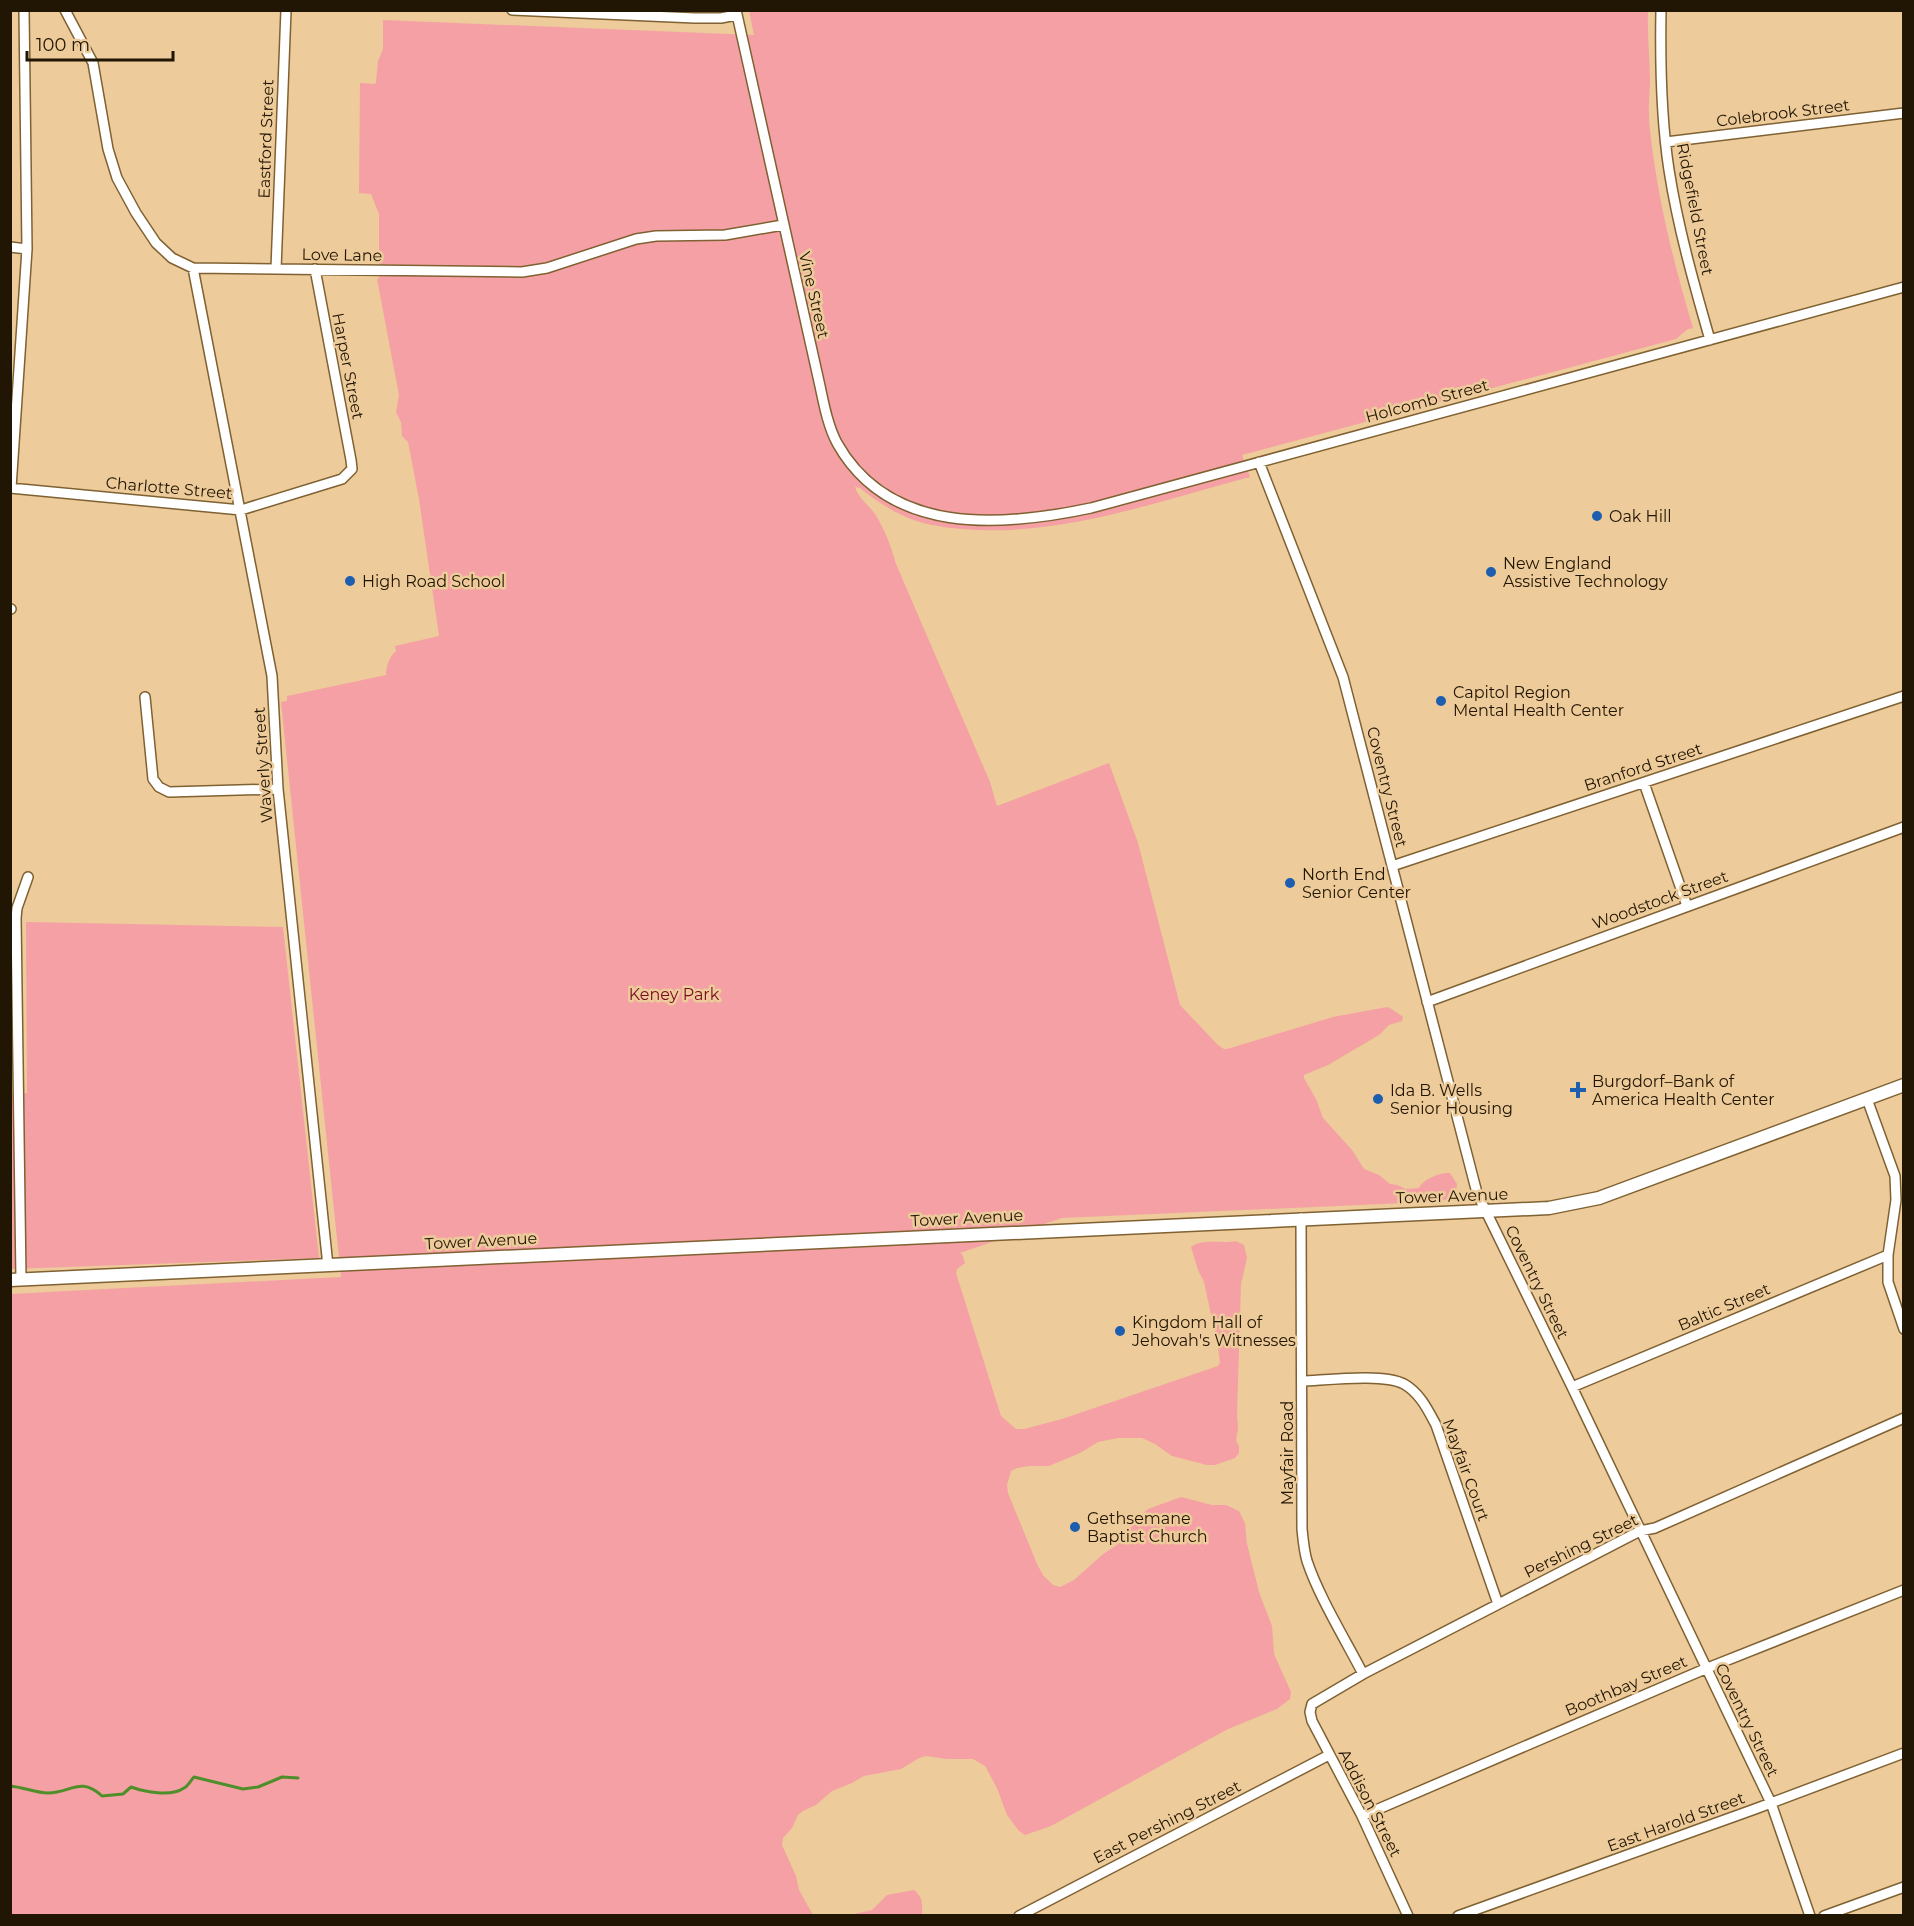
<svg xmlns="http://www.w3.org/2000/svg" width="1914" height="1926" font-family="Montserrat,sans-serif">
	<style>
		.green { fill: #f5a0a4 }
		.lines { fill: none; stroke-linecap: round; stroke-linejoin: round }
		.stream { stroke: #4e8f2a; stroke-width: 3 }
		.minor-casing { stroke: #7f6132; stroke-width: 12 }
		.major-casing { stroke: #7f6132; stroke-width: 15 }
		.minor { stroke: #fff; stroke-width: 9 }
		.major { stroke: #fff; stroke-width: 12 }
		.poi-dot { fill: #1e5eae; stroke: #edcb9a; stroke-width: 2 }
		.labels { text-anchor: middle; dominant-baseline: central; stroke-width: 5; stroke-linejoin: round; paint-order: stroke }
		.street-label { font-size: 16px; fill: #211503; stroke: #edcb9a }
		.poi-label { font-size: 16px; fill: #211503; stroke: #edcb9a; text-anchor: start }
		.park-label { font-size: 16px; fill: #7b0724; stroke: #edcb9a }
	</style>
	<rect width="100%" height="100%" fill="#edcb9a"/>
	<!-- green -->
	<path class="green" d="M749,11H1648C1647,35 1650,59 1650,84C1649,100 1648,115 1650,130C1657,197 1674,264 1693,328L1688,329L1676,339L1242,455L1250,477C1148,504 1039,545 932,525C905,520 881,505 860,488L855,487C859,499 868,504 875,514C885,530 891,546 896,564L990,782L997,806L1109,763L1138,843L1180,1005L1218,1045L1224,1049H1227L1333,1017L1387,1007L1390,1008L1403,1017L1402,1021L1389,1025L1379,1035L1328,1065L1304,1075V1078L1316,1099L1323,1118L1352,1150L1364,1169L1379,1175L1390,1184L1397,1185L1406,1189L1419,1188C1423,1179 1441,1172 1450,1173L1457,1184L1455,1197L1452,1199L1405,1203L1062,1218L960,1253L962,1254L965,1263L957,1269L956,1273L1001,1416L1016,1429H1024L1062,1419L1218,1366L1220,1363L1218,1347L1204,1282L1198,1270L1191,1247C1202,1238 1222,1244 1236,1241L1244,1245L1247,1258L1241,1284L1237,1414L1238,1428L1236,1441L1239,1446V1453L1235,1458L1215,1465H1207L1172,1456L1155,1444L1142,1438H1118L1098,1442L1080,1453L1049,1466H1029L1017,1468L1011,1471L1007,1485L1008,1493L1037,1564L1043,1575L1053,1585L1060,1587L1074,1580L1102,1555L1121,1542L1137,1519L1148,1509L1181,1497L1212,1505H1226L1239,1511L1245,1523L1247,1544L1259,1592L1272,1626L1274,1654L1291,1692L1290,1699L1277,1709L1228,1729L1051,1826L1025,1835L1019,1831L1007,1815L997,1788L985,1766L973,1759H946L926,1756L919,1758L901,1769L864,1776L852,1783L832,1791L816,1805L803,1811L798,1815L792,1828L783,1838L782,1845L796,1876L799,1890L813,1915H11L10,1294L341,1277L281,702L287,701V696L386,675C386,668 389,656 396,651L395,646L439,636L419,499L408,442L402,436L401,422L396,412L399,395L377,279L379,278V214L371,194L359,193L360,83L375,84L376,82L378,61L383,49V20L754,35Z
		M26,922L283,927L319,1258L11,1269L10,1094L27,1093Z
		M914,1890C924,1898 922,1904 922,1915H850L872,1910L887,1895Z"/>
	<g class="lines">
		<!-- stream -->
		<path class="stream" d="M10,1786C23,1787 36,1793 48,1793C71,1793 80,1776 102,1796L123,1794L131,1787C145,1792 171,1797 184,1788C188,1786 191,1780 194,1777L243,1789L258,1787L282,1777L298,1778"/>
		<!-- minor casing -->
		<g class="minor-casing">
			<path id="minor" d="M65,10L93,63L108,149L117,178L136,213L156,243L172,258L193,268L522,272L547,268L636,239L656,236L725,235L783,225
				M512,10L695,18H721L736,15
				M736,10L820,386C824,405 828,426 837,443C889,536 1001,527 1091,508L1904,287
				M1661,10C1660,64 1661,118 1669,170C1678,228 1694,284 1710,340
				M1666,142L1904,113
				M10,247L27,249
				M193,268L272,676L278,789L328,1266
				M276,269L286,10
				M1259,462L1343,677L1477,1193L1572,1387L1771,1803L1810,1916
				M10,488L241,510L342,479L352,469L351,460L315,269
				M11,488L27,249L24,10
				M10,609H11
				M145,697L153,779L159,787L169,792L278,789
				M1644,783L1687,906
				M1392,866L1904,696
				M1427,1002L1904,827
				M1867,1099L1895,1176L1896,1200L1888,1255V1282L1904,1329
				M1301,1218L1302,1529C1303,1539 1304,1551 1307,1561C1319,1597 1345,1639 1363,1674
				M21,1280L16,918L17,908L28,877
				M1302,1381C1327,1380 1384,1373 1404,1384C1420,1393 1428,1410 1436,1425L1498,1604
				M1572,1387L1888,1255
				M1362,1816L1705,1669L1904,1590
				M1019,1916L1329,1755
				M1408,1916L1362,1816L1312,1721L1310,1712L1312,1704L1363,1674L1640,1531L1655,1528L1904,1418
				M1458,1916L1755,1809L1904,1753
				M1824,1916L1904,1887"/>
		</g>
		<!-- major casing -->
		<g class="major-casing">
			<path id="major" d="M10,1280L1549,1208L1599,1198L1904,1085"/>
		</g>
		<!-- minor -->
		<use href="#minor" class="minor"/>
		<!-- major -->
		<use href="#major" class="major"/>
	</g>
	<!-- markers -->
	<g class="poi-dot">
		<circle cx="1597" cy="516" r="6"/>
		<circle cx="1491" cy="572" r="6"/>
		<circle cx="350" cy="581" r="6"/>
		<circle cx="1441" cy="701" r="6"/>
		<circle cx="1290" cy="883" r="6"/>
		<path d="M1575 1081h6v6h6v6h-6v6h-6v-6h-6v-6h6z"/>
		<circle cx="1378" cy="1099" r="6"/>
		<circle cx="1120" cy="1331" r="6"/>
		<circle cx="1075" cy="1527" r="6"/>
	</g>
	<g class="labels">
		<!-- street labels -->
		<g class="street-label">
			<text transform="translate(1783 113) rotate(-7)">Colebrook Street</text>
			<text transform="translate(266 139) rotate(-88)">Eastford Street</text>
			<text transform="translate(1695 209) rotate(79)">Ridgefield Street</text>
			<text transform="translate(342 255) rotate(1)">Love Lane</text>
			<text transform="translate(814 295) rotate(77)">Vine Street</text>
			<text transform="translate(348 366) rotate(79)">Harper Street</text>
			<text transform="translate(1427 401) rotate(-15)">Holcomb Street</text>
			<text transform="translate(169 488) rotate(5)">Charlotte Street</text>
			<text transform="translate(263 765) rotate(-94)">Waverly Street</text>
			<text transform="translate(1643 767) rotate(-18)">Branford Street</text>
			<text transform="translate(1387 787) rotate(76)">Coventry Street</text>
			<text transform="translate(1660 900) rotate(-20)">Woodstock Street</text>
			<text transform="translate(1452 1196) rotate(-2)">Tower Avenue</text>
			<text transform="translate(967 1218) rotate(-3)">Tower Avenue</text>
			<text transform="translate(481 1241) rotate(-3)">Tower Avenue</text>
			<text transform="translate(1537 1282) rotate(64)">Coventry Street</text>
			<text transform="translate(1724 1307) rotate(-23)">Baltic Street</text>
			<text transform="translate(1287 1453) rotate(-90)">Mayfair Road</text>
			<text transform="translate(1466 1470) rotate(70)">Mayfair Court</text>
			<text transform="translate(1581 1546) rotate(-26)">Pershing Street</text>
			<text transform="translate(1626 1686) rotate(-23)">Boothbay Street</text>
			<text transform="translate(1747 1720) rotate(64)">Coventry Street</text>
			<text transform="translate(1370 1803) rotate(63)">Addison Street</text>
			<text transform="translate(1167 1822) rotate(-27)">East Pershing Street</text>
			<text transform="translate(1676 1822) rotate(-20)">East Harold Street</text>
		</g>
		<!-- poi labels -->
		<g class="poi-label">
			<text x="1609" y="516">Oak Hill</text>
			<text x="1503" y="563">New England<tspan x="1503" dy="18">Assistive Technology</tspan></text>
			<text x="362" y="581">High Road School</text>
			<text x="1453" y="692">Capitol Region<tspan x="1453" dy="18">Mental Health Center</tspan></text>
			<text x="1302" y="874">North End<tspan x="1302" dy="18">Senior Center</tspan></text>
			<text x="1592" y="1081">Burgdorf–Bank of<tspan x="1592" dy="18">America Health Center</tspan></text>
			<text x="1390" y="1090">Ida B. Wells<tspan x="1390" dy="18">Senior Housing</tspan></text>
			<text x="1132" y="1322">Kingdom Hall of<tspan x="1132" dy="18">Jehovah's Witnesses</tspan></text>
			<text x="1087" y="1518">Gethsemane<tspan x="1087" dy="18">Baptist Church</tspan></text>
		</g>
		<!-- park labels -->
		<g class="park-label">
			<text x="674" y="994">Keney Park</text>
		</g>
	</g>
	<!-- border -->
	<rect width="1914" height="1926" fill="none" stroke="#211503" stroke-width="24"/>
	<!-- scale -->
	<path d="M27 51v9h146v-9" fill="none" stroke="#211503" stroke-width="3"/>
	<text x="36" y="51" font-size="18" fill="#211503" stroke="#edcb9a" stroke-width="4.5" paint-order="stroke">100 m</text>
</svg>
